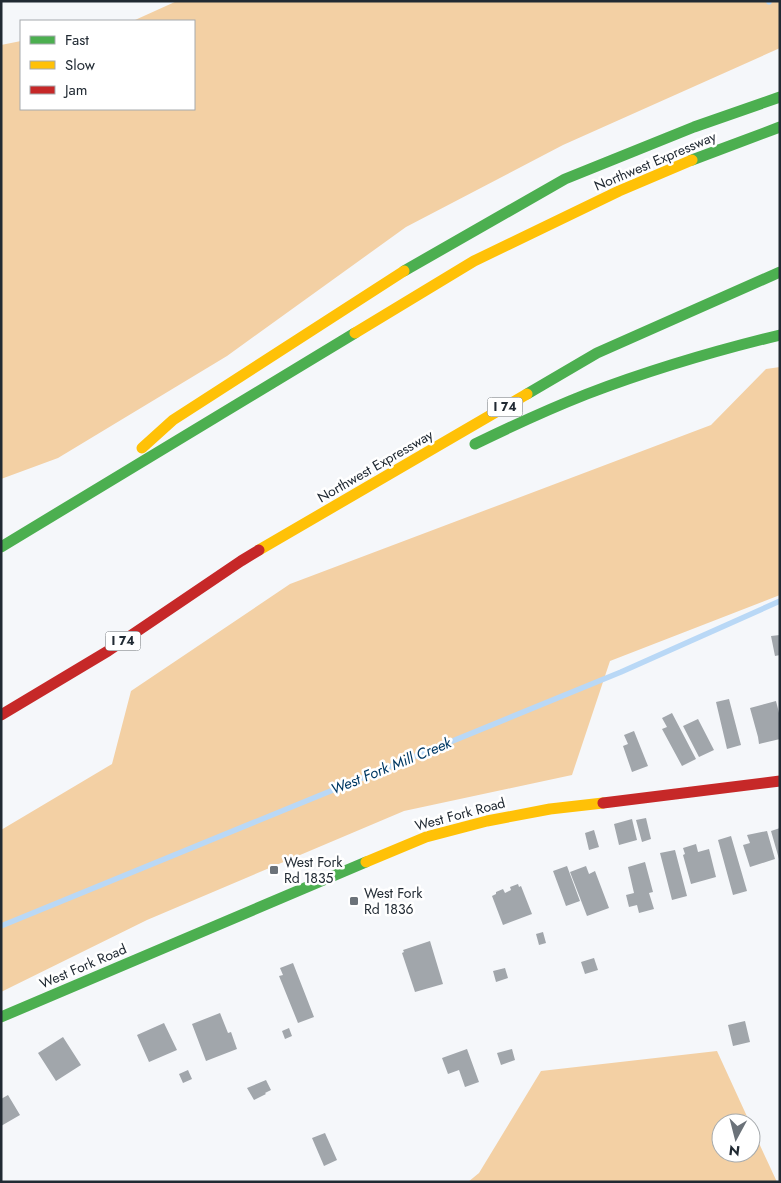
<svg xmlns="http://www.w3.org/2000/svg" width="781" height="1183" font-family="Jost,sans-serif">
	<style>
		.forest { fill: #f3d0a4 }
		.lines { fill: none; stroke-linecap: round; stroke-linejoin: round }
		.stream { stroke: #b9d8f6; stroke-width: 5.5 }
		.building { fill: #a1a6ab }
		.fast { stroke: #4caf50; stroke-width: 11 }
		.slow { stroke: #ffc107; stroke-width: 11 }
		.jam { stroke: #c62828; stroke-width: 11 }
		.poi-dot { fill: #6b7279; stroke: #fff; stroke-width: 2 }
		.labels { text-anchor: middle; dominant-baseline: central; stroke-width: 5; stroke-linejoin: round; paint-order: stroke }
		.shield { fill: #fff; stroke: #646a70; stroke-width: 1 }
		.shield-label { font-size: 12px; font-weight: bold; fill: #212a33 }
		.street-label { font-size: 14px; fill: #212a33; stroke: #fff }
		.poi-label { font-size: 14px; fill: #212a33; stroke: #fff; text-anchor: start }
		.water-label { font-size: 15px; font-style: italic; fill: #003964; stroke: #fff }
	</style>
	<rect width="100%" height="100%" fill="#f5f7fa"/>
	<!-- forest -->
	<path class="forest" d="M177,1H780V48L563,145L406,227L227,356L58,458L1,479V45L21,41V109H194V21H127L135,20Z
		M780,367V595L610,661L572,775L404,811L147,920L1,992V830L112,764L131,691L290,584L711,425L766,369Z
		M717,1051L750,1123H721V1153H751V1126L777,1182H468L479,1173L541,1071Z"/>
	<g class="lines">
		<!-- stream -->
		<path class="stream" d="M769,1V2
			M1,926L621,672L780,601"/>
	</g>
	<!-- building -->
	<path class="building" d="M780,635V655L775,656L771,636Z
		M729,699L741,745L727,749L716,702Z
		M776,701L780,717V739L759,744L758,737L750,708Z
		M672,713L696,759L682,766L662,729L667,727L662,718Z
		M698,719L714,750L699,757L683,726Z
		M634,731L648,766L632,772L623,746L628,744L624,735Z
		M646,818L651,839L642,842L636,820Z
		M632,819L637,840L619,845L614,824Z
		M780,828V859H779L771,831Z
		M594,830L599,847L589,850L585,833Z
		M767,831L775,859L750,867L743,845L750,843L747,835Z
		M731,836L747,891L733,895L718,840Z
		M696,844L698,852L709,849L716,877L691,884L683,855L685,854L683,848Z
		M675,850L687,896L672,900L660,853Z
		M645,862L653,892L649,893L654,909L639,913L637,905L629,907L626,895L634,893L628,867Z
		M567,866L580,901L566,906L553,871Z
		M586,866L589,874L595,871L609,908L587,916L570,872Z
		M518,884L519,887L521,886L532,914L503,925L492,896L496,894V892L503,889L505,893L511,890L510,887Z
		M543,932L546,943L539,945L536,934Z
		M430,941L443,984L415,992L402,953L404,952L403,950Z
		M594,958L598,970L585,974L581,962Z
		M293,963L314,1017L298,1023L279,976L283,975L280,968Z
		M505,968L508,978L496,982L493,971Z
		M220,1013L228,1033L231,1032L237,1049L206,1061L192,1024Z
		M745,1021L750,1042L733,1046L728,1025Z
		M164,1023L177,1050L149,1062L137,1035Z
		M289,1028L292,1036L285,1039L282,1031Z
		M63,1037L81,1065L56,1081L38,1053Z
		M467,1049L479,1082L465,1087L459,1070L448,1074L442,1058Z
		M512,1049L515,1060L501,1065L497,1053Z
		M188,1070L192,1079L183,1083L179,1074Z
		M266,1080L271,1090L265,1093L266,1094L254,1100L247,1088Z
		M8,1095L20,1115L1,1126V1099Z
		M325,1133L337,1160L324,1166L312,1138Z"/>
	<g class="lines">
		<!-- fast -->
		<path class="fast" d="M692,160L780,127
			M404,271L565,179L694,127L780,97
			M527,394L597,353L780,272
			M475,444C512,426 549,409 587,394C650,370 714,351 780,335
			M1,547L355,333
			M1,1017L366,862"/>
		<!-- slow -->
		<path class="slow" d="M355,333L474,261L619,191L692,160
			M142,448L173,420L404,271
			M259,550L527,394
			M366,862L426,837L487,821L550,809L603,803"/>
		<!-- jam -->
		<path class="jam" d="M1,715L108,651L241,561L259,550
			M603,803L780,781"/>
	</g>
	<!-- markers -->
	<g class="poi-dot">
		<rect x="269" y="865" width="10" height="10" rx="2.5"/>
		<rect x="349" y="896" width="10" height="10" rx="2.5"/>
	</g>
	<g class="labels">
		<!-- shield labels -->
		<g class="shield">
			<rect x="487.5" y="397.5" width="35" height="19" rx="4"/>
			<rect x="105.5" y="631.5" width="35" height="19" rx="4"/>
		</g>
		<g class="shield-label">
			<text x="505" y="407">I 74</text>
			<text x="123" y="641">I 74</text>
		</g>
		<!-- street labels -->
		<g class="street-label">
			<text transform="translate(655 161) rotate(-23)">Northwest Expressway</text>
			<text transform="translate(375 466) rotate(-30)">Northwest Expressway</text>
			<text transform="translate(460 814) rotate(-15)">West Fork Road</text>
			<text transform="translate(83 966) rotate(-23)">West Fork Road</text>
		</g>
		<!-- poi labels -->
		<g class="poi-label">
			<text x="284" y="862">West Fork<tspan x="284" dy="16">Rd 1835</tspan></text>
			<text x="364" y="893">West Fork<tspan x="364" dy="16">Rd 1836</tspan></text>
		</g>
		<!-- water labels -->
		<g class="water-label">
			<text transform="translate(391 766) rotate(-22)">West Fork Mill Creek</text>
		</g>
	</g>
	<!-- border -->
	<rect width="781" height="1183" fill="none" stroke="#212a33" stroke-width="5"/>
	<!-- legend -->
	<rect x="20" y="20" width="175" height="90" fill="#ffffff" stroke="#a6aaad"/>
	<rect x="30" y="36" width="25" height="8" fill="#4caf50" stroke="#a6aaad"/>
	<text x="65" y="45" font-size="15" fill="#212a33">Fast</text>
	<rect x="30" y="61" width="25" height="8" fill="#ffc107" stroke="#a6aaad"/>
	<text x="65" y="70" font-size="15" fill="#212a33">Slow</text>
	<rect x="30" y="86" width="25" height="8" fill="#c62828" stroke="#a6aaad"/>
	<text x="65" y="95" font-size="15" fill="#212a33">Jam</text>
	<!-- north arrow -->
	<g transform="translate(736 1138) rotate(187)"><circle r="24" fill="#ffffff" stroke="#a6aaad"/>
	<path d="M0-4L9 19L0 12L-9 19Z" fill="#6b7279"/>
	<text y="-8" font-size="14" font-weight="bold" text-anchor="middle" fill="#212a33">N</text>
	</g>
</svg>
